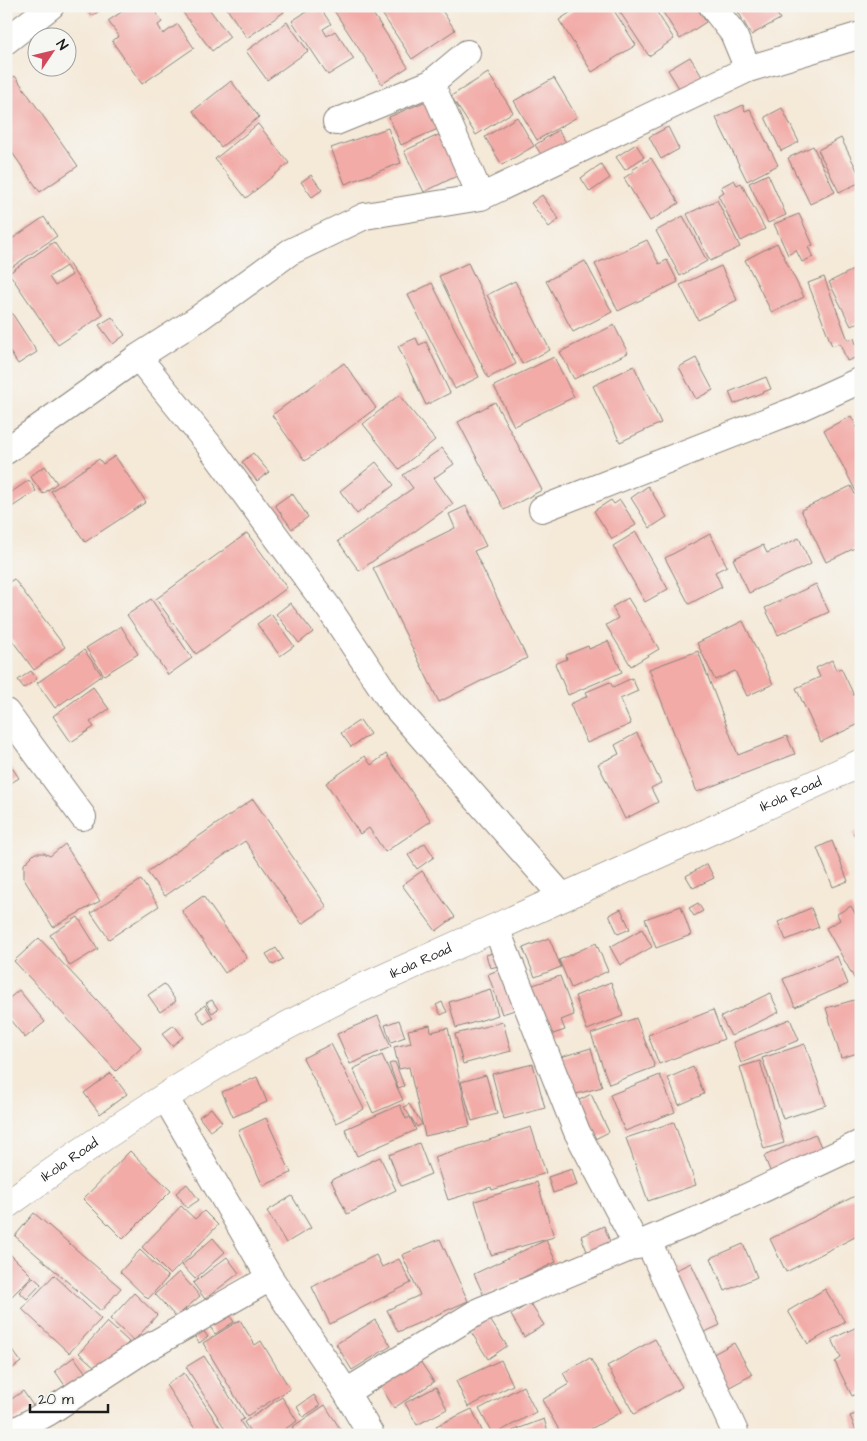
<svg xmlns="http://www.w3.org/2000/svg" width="867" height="1441" font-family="'Architects Daughter',sans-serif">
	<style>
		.building { fill: #f2aba7; fill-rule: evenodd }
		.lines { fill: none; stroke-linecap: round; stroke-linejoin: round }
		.street-casing { stroke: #88827a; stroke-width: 28 }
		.secondary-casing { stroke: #88827a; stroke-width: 29 }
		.street { stroke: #fff; stroke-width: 26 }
		.secondary { stroke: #fff; stroke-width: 28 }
		.labels { text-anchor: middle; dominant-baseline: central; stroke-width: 4.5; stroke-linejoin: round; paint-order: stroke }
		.street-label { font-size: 14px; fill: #1c1c1c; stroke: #f6f6f2 }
	</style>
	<rect width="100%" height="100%" fill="#f6f6f2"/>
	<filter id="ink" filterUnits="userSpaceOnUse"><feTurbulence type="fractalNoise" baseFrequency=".02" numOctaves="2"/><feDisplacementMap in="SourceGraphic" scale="10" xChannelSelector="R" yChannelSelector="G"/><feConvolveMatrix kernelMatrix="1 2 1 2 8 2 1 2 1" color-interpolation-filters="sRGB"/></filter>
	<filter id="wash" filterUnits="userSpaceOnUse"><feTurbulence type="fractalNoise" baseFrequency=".0096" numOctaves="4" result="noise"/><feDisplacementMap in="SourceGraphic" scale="20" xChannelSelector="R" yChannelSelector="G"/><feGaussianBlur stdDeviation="1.12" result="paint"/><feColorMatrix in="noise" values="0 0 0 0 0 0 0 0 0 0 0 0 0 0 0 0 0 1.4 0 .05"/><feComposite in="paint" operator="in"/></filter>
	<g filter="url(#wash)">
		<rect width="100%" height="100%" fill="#f5e9d8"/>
		<g id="blocks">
			<!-- building -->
			<path class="building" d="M85,6H106L92,16Z
				M123,6H152L162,22L158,25L163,34L178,24L194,48L142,84L112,41L119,36L108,21L123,11L120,8Z
				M178,6H207L230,37L212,51Z
				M225,6H280L284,12L247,38Z
				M315,6H319L331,24L323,29L327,36L335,31L354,59L328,75L292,21Z
				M331,6H368L408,67L382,84Z
				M377,6H439L455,30L412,59Z
				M580,6H611L636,45L592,72L559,20Z
				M616,6H653L674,39L649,56Z
				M659,6H696L706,22L680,39Z
				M735,6H773L780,19L751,35Z
				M780,6H799L783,14Z
				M287,22L308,51L267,80L246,51Z
				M690,57L704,80L682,93L668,70Z
				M488,73L513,112L476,135L451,96Z
				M15,76L78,166L40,192L6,144V83Z
				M554,78L577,117L537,140L514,101Z
				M231,81L259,117L221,147L193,111Z
				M426,101L438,129L401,145L389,117Z
				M743,105L745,111L750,109L778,165L747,181L716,118Z
				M782,108L799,142L781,151L765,117Z
				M517,117L534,146L502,165L485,137Z
				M258,124L289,163L246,198L215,159Z
				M668,127L679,149L661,159L649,137Z
				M388,128L401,163L345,184L331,148Z
				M558,130L567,144L544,159L535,145Z
				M445,132L465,172L424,192L404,151Z
				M841,138L861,178V182L839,192L818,150Z
				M636,144L644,157L625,170L616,157Z
				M813,146L835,192L810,204L788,158Z
				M651,158L679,203L650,221L624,178L633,172L632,170Z
				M601,164L610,178L590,192L581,178Z
				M768,174L786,215L768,223L749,183Z
				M311,175L322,190L312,197L301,182Z
				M734,180L737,185L741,183L765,229L741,241L718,195L724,192L721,187Z
				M542,195L559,219L549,227L531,203Z
				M717,200L740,247L710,261L687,214Z
				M799,214L813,245L808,247L813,257L802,262L796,250L788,255L774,224Z
				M683,216L707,261L680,276L656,231Z
				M44,217L57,236L6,271V243Z
				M647,240L659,264L667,260L678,282L618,311L595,264Z
				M54,242L103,315L58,345L9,273ZM66,266L72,275L55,286L49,277Z
				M777,243L804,297L772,313L745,260Z
				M585,261L612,312L573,332L546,281Z
				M468,263L516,364L488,378L439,276Z
				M721,266L737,300L698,320L680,285Z
				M861,266V321L851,326L829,282Z
				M824,277L848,340L854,338L860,356L847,361L840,343L832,346L808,283Z
				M515,281L550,350L522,364L487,295Z
				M432,283L479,377L455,389L408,295Z
				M6,304L37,352L18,364L6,346Z
				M112,317L125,335L113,344L99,325Z
				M614,325L628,353L574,379L560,352Z
				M416,338L419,345L426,342L450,393L426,405L398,346Z
				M554,357L574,397L514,426L494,386Z
				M696,358L713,390L696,399L679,367Z
				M344,363L376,408L305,461L272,415Z
				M634,366L661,423L620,442L593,386Z
				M766,377L771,389L734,404L729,392Z
				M399,395L435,440L399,469L363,424Z
				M495,402L542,490L504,510L458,422Z
				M851,416L861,435V501L824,430Z
				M442,448L454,464L434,478L453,504L359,571L338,541L413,488L403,475Z
				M253,453L269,472L257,481L242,462Z
				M115,456L146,502L85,542L51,491L99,459L103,464Z
				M376,462L394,485L357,514L340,491Z
				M45,466L57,483L43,494L30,476Z
				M29,480L36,491L6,511V496Z
				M648,486L667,517L650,528L631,498Z
				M851,486L861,507V545L826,562L801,510Z
				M292,493L308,517L292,529L275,505Z
				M611,500L614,504L620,500L636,525L612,539L594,511Z
				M466,506L486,546L474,551L527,658L439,702L373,568L455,528L449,514Z
				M636,532L668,589L645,602L613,546Z
				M247,533L287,588L196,654L156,599Z
				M710,534L727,566L715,572L722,587L689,604L665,558Z
				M799,538L811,564L749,593L733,559L763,545L767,553Z
				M14,579L65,647L34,670L6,632V584Z
				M816,584L829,612L778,635L765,608Z
				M628,598L659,649L631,666L606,625L618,618L612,607Z
				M151,599L192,658L168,675L127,615Z
				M290,603L313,632L299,643L276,614Z
				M271,614L294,646L280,656L257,624Z
				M743,621L773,684L747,696L735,671L715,680L697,643Z
				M121,626L138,654L104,675L86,648Z
				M608,641L622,672L568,695L555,664L567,659L566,655L588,646L589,649Z
				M84,650L102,675L55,708L37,683Z
				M698,651L738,755L787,736L795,754L697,792L649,669Z
				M832,660L836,670L841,668L861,710V723L821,742L796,688L820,677L816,668Z
				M31,671L37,679L24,688L18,680Z
				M632,678L638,691L620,699L631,724L587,743L570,704L588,696L586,692L610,682L613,687Z
				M93,687L109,709L90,722L94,727L71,742L53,716Z
				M360,720L370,734L351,747L341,733Z
				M637,733L661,783L651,788L658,802L625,819L598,764L619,754L615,745Z
				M386,754L431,821L385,852L369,828L360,834L326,783L365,756L371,765Z
				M6,759L19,778L6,786Z
				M253,799L327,907L302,924L245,841L165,896L147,872Z
				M861,828V846L853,833Z
				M832,841L848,881L833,887L817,848Z
				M425,843L434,857L417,869L408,855Z
				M65,844L100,901L53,927L24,879V864L35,853H44L50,856Z
				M707,864L714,878L693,888L686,876Z
				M422,871L455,917L436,931L402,885Z
				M141,880L159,906L109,939L91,913Z
				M203,896L247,958L225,973L182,911Z
				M698,903L703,911L694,916L689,908Z
				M681,906L691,935L656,948L645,919Z
				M851,906L861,924V981L857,983L826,928L840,920L837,914Z
				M811,908L819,927L786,940L778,922Z
				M621,909L630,929L618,934L609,915Z
				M78,917L98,949L70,966L50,935Z
				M642,929L652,947L620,965L610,947Z
				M39,938L141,1047L116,1071L14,961Z
				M549,938L561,967L535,977L523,948Z
				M596,943L608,971L571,988L559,960Z
				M276,948L283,959L273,965L266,954Z
				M499,951L503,965L490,968L486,955Z
				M837,956L848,984L795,1007L783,979Z
				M504,968L518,1009L502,1014L488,974Z
				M560,976L574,1015L561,1020L565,1030L544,1037L527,987Z
				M611,982L623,1016L587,1030L575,996Z
				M164,984L176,1001L160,1012L148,995Z
				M490,989L498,1015L456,1028L449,1002Z
				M19,990L45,1022L25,1038L6,1015V1001Z
				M770,993L779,1012L731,1036L721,1017Z
				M212,1000L218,1009L212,1013L206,1003Z
				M854,1000L861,1020V1052L841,1058L826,1008Z
				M442,1002L447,1012L441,1015L436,1005Z
				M205,1005L213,1018L204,1024L196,1012Z
				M713,1010L724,1039L659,1064L648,1035Z
				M378,1016L391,1047L350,1064L337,1034Z
				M636,1018L655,1067L609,1084L591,1034Z
				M790,1019L799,1040L741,1063L733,1042Z
				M399,1020L405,1037L391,1042L385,1025Z
				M503,1022L511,1051L463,1064L455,1034Z
				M174,1025L183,1037L172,1046L162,1034Z
				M430,1025L431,1032L448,1028L470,1126L425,1136L409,1067L399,1069L394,1047L411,1043L408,1030Z
				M331,1044L364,1109L336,1123L303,1058Z
				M805,1044L826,1105L783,1119L762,1058Z
				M591,1048L602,1087L573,1095L561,1057Z
				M382,1055L403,1100L373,1113L353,1069Z
				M760,1061L784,1143L764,1149L740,1067Z
				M395,1062L404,1086L398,1088L389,1064Z
				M533,1064L545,1108L504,1119L492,1074Z
				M693,1067L704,1094L679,1105L668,1078Z
				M111,1073L127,1094L100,1114L84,1093Z
				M486,1075L497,1114L472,1121L461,1082Z
				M660,1075L675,1112L625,1131L610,1095Z
				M257,1077L267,1102L233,1117L222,1092Z
				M591,1094L609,1132L595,1139L574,1103Z
				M409,1104L422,1124L417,1127L404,1107Z
				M400,1105L406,1119L410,1117L416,1130L357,1156L345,1129Z
				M211,1108L222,1122L210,1131L199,1117Z
				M266,1118L291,1173L263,1186L238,1131Z
				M674,1122L696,1185L648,1201L626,1138Z
				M531,1127L546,1173L492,1190L491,1187L448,1200L434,1157Z
				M815,1134L825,1155L773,1178L764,1156Z
				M419,1143L431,1174L401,1186L389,1155Z
				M130,1151L171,1191L123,1239L83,1199Z
				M380,1157L396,1190L347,1214L331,1180Z
				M572,1169L577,1185L553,1193L548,1177Z
				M537,1182L554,1237L491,1255L475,1201Z
				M187,1184L199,1200L187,1208L176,1193Z
				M292,1196L311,1228L286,1243L267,1211Z
				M855,1196L861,1207V1234L786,1272L770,1239Z
				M181,1206L195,1219L204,1211L218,1225L170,1275L142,1247Z
				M34,1213L121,1288L101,1311L15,1236Z
				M604,1226L611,1244L588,1254L581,1236Z
				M213,1238L225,1252L195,1279L182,1265Z
				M440,1239L468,1301L398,1332L387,1310L420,1295L402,1255Z
				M546,1240L556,1262L484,1296L474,1274Z
				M743,1244L757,1277L725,1291L711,1258Z
				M6,1250L32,1276L11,1297L6,1292Z
				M140,1250L168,1277L148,1299L120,1272Z
				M376,1255L382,1267L399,1259L411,1283L330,1324L312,1287Z
				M227,1257L239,1273L205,1299L193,1283Z
				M691,1263L720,1325L696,1336L667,1274Z
				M179,1272L200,1296L176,1317L155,1294Z
				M54,1275L101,1319L69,1353L22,1309Z
				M33,1277L41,1284L27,1299L19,1292Z
				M825,1289L845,1322L808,1344L788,1311Z
				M134,1293L157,1315L134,1341L110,1319Z
				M530,1303L544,1325L524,1337L511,1315Z
				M226,1310L234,1322L215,1334L207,1322Z
				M487,1315L507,1346L488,1359L468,1327Z
				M240,1320L255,1345L261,1341L290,1389L247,1416L203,1343Z
				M375,1320L391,1346L352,1370L336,1344Z
				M107,1322L129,1342L110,1364L105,1359L96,1368L79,1353Z
				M861,1325V1392L852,1396L835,1362L841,1358L832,1339Z
				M202,1329L208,1337L199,1343L193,1334Z
				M655,1339L682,1387L634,1414L607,1366Z
				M6,1341L21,1362L6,1373Z
				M734,1343L752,1375L724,1390L706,1358Z
				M416,1355L434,1382L394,1408L377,1380Z
				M204,1356L244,1419L240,1421L249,1435H229L186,1367Z
				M74,1357L86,1373L66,1387L55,1371Z
				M590,1358L621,1412L580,1435H562L542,1400L569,1384L563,1373Z
				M501,1360L513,1385L468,1407L456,1381Z
				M184,1373L225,1435H199L166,1385Z
				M523,1386L536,1412L493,1435L479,1409Z
				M436,1387L447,1409L417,1425L405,1403Z
				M23,1391L34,1407L6,1426V1403Z
				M314,1395L320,1406L303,1417L297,1407Z
				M282,1397L297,1421L276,1435H252L244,1422Z
				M325,1405L344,1435H297L292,1427Z
				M472,1409L484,1435H441L436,1426Z
				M861,1412V1435H858L850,1416Z
				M544,1419L549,1435H514L512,1431Z"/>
		</g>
	</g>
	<g filter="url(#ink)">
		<use href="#blocks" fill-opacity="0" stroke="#88827a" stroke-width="1"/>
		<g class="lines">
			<!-- street casing -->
			<g class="street-casing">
				<path id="street" d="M712,6L733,33L748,69
					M6,41L51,6
					M467,53L431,83L481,197
					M336,122L431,83
					M138,357L209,445L328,607L392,703L562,896
					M6,451L138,357L196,320L290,252L365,216L481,197L748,69L861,35
					M542,509L795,410L861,380
					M6,712L83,817
					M496,928L577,1132L637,1246
					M165,1097L270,1278L346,1392L371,1435
					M648,1241L735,1432
					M346,1392L479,1311L706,1216L861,1143
					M8,1435L49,1412L142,1351L270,1278"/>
			</g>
			<!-- secondary casing -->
			<g class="secondary-casing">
				<g id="secondary">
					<path id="s1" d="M6,1205C93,1142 183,1082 277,1031C303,1017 329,1004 355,991L861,763"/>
				</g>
			</g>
			<!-- street -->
			<use href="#street" class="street"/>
			<!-- secondary -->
			<use href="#secondary" class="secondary"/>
		</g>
	</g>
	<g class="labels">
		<!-- street labels -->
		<g class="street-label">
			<text stroke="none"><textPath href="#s1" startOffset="888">Ikola Road</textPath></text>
			<text stroke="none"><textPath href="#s1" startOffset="482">Ikola Road</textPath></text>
			<text stroke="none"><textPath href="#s1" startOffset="78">Ikola Road</textPath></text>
		</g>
	</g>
	<!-- margin -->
	<rect width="867" height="1441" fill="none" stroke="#f6f6f2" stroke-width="25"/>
	<!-- north arrow -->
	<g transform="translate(52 52) rotate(55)"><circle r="24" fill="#f6f6f2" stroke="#9f9f9c"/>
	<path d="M0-4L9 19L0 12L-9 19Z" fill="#d1495b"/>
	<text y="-8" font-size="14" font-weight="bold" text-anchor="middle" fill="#1c1c1c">N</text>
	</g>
	<!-- scale -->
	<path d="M30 1404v8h78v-8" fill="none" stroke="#1c1c1c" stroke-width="2.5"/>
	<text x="38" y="1404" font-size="15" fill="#1c1c1c" stroke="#f6f6f2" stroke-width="4" paint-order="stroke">20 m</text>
</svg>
